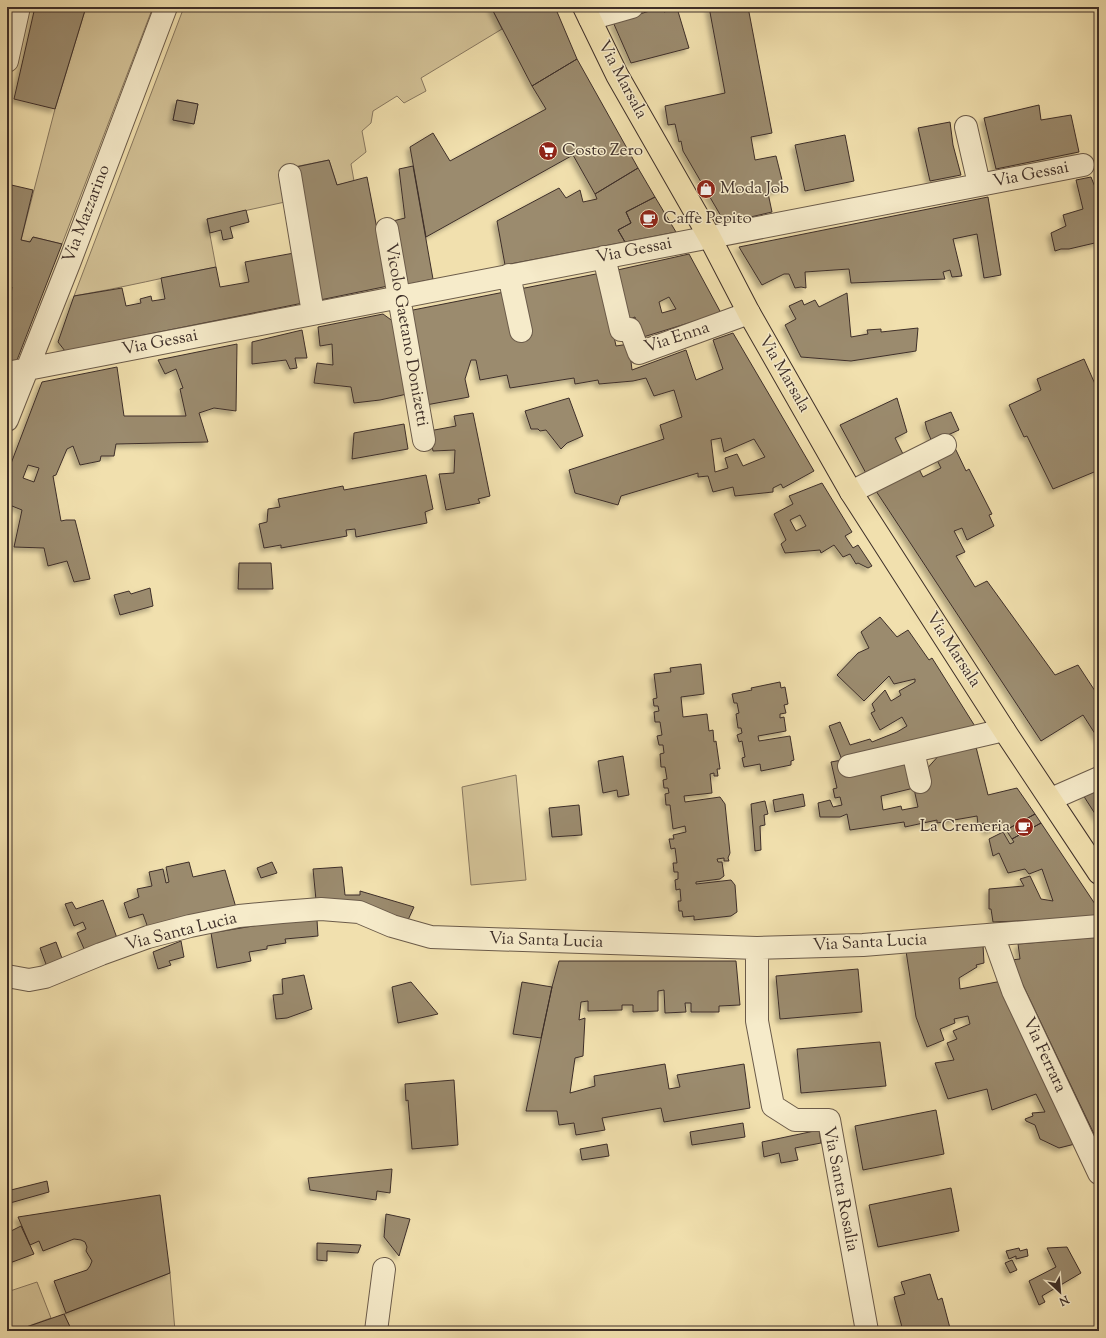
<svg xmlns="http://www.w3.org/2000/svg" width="1106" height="1338" font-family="'Sorts Mill Goudy',serif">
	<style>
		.green { fill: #d3c297; stroke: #887860; fill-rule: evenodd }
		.building { fill: #9b8b6e; stroke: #3e2f29; fill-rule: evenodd; filter: url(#shadow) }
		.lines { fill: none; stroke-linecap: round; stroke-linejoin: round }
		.minor-casing { stroke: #6b5b4a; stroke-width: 24 }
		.major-casing { stroke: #3e2f29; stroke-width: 24 }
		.minor { stroke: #f6ebca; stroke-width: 22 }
		.major { stroke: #f1e0ae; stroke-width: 22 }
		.labels { text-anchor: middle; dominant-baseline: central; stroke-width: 3; stroke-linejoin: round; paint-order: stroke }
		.street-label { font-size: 17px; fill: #3e2f29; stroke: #f6ebca }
		.poi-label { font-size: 17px; fill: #3e2f29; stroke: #f6ebca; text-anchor: start }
	</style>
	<defs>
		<filter id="shadow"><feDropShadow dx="-3.5" dy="3.5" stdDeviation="2" flood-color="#0004"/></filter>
	</defs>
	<rect width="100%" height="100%" fill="#f1e0ae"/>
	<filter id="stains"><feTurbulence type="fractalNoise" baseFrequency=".005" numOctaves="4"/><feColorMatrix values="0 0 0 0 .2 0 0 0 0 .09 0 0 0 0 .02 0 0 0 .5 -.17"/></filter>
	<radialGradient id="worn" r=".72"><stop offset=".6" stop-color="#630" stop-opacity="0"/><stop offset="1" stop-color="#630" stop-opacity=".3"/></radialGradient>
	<!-- green -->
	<path class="green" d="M86,7H153L62,244L33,237L30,242L21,240L55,109Z
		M184,7H491L502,29L421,78L426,91L404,103L397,96L373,111L371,123L362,131L366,152L351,164L354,181L337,185L329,160L279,170L285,202L207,219L216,267C169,276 122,288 74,296ZM177,100L198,104L194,124L173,120Z
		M516,775L526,880L471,885L462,787Z
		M170,1273L175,1331H72L64,1314Z
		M37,1282L51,1318L15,1331H9L7,1327V1292Z"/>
	<!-- building -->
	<path class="building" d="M35,7H86L55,109L14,99Z
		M491,7H555L577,59L532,86Z
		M663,7L664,12L677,8L689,48L631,63L613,22Z
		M709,7H748L772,133L751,137L755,160L776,156L784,188L768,193L772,212L725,223L683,151L681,141L679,142L675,124L668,125L665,106L725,93Z
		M577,59L638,168L595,194L573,155L426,237L410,147L433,133L450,161L546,109L532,86Z
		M177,100L198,104L194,124L173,120Z
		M1039,105L1041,120L1071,115L1079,152L996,169L984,118Z
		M950,122L953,145L961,175L930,181L918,128Z
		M845,135L854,181L805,191L795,145Z
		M329,160L337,185L367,177L388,286L320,300L296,167Z
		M413,166L433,279L405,285L393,221L405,218L399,169Z
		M638,168L655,197L626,212L631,223L618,230L625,242L505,265L497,221L559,188L566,198L580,190L583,202L597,199L595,194Z
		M1091,177L1099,197V242L1069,249H1061L1055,251L1051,233L1066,226L1063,215L1083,209L1076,180Z
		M7,184L33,190L21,240L30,242L33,237L62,244L17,360L7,362V310H9L12,287L7,286Z
		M655,197L676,232L625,242L618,230L631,223L626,212Z
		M988,197L1001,275L984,278L977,234L953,239L962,276L952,277L950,270L943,272L945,279L851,283L849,269L805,272L806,288L801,287L795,288L789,274H784L762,285L739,247Z
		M246,210L249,222L230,227L233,238L223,240L221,230L210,233L207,219Z
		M294,253L303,303L65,351L58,342L74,296L122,288L126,306L141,303L140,299L151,296L152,301L165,299L161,278L216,267L220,287L249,282L245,262Z
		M689,254L721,313L640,338L635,317L624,321L613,271ZM669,297L676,309L662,313L659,302Z
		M601,273L616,346L629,344L632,370L686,350L696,380L723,369L713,340L733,333L814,471L783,488L781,484L773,488V492L735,496L733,487L713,492L708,476L698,477V473L621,496L618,505L575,493L569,470L664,439L660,425L682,417L674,390L654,396L646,378L633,381L599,384L598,380L575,384L574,378L510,388L507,375L480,380L476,360H471L465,379L469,397L426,405L408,311ZM721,438L724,452L754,439L765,457L743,466L737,454L725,458L728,468L715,472L711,440Z
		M847,293L851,337L868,334L867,330L881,329V332L918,328L916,351L851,361L801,357L785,325L796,319L789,306L802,300L804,305L815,300L819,307Z
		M383,314L394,322L407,394L380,400L354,403L351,387L314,383L317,363L333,365L332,344L320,346L318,327Z
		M302,330L307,358H295L297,368L290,369L286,360L252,364V342Z
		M237,344L236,411L214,408L199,413L208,442L116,444L114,456H101L100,461L80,465L73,446L67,449L56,475L53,476L61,521L66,520H75L90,579L74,582L67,561L48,566L44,548L14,547L22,510L7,504V474L42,382L117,367L124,416H186L180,389L183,388L176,369L165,374L158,360ZM28,465L39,468L34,482L23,478Z
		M1084,359L1099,393V470L1053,489L1027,436L1024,437L1009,405L1041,390L1037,379Z
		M569,398L583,436L567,443L561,449L546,430L540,431L538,429H531L525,411Z
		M897,398L907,432L895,438L905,458L868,477L840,425Z
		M951,412L959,430L932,442L927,430L925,422Z
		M473,413L490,496L478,499L480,503L446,510L439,474L454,473L455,450L433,451L429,431L456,426L454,416Z
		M404,424L408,449L352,459L354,433Z
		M955,448L966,471L969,469L992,514L989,515L994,526L967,540L962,528L954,531L965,552L956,556L975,587L987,581L1055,675L1078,665L1099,697V740L1083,715L1041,741L874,488L917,465L923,477L941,468L935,456Z
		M426,475L433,509L425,512L427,523L356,537L355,529L346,530L347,536L281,548V545L264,548L259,524L267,522L268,509L280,507L278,499L343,486L344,490Z
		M822,483L852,532L845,536L853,548L858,545L872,566L868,568L858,563L856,564L850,554L843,557L834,545L821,553L820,550L785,553L781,544L786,540L774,514L793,504L789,496ZM800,515L806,526L796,531L790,520Z
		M239,563H271L273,589H238Z
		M150,588L153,606L120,615L114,595L129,591L131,594Z
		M880,617L897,637L908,630L929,660L932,658L978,731L842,760L829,726L840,722L850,745L870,739L872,742L897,732L907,726L902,717L880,730L871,713L875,711L872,704L885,690L891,701L901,695L899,691L915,682V679L894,684L889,676L864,701L837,675L858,653L869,648L861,632Z
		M701,664L704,694L681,697L683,717L707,714L709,731L713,730L714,742L716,741L720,769H717L718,776H714V773L710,774L712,793L684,796L685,802L720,797L725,804L730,853L728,858L729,861H724V858L717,859L718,862H722L724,876L720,879L696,882V884L731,880L735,885L737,912L731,916L694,920V916L683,917L682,911H679L678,901H681L680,889L676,890L675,880L678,879V872H674L673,863H677L675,848L671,849L669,839H674L673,835L686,832L685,826L673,829L670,805H666L665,794L669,793L668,788H664L663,780L667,779L665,767H661L660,754L664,753L663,745H659L657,736L662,735L660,722H655L654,712L659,711L658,706H654L653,699L657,698L654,674L671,672L670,668Z
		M780,682L781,688L785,687L788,704L784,705L786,713L780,714V718L784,717L786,731L758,736L759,741L790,736L794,760L791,761V765L761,771L760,764L744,767L742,758L745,757L742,741L739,742L737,735L742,733L741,728H738L736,714L739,713L737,703H734L732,694L752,690L751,688Z
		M976,747L988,795L1017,788L1035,814L1006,830L1003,825L987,832L984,823L978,825L977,816L937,823V820L905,827L904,822L850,830L847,814L840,817H820L818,803L830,800L833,807L842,805L840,797L835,798L833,789L837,788L831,762L842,760H908L914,788L881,796L883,810L901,806L902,810L918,807L914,789L924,772L941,753Z
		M623,756L629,795L618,797L617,790L603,793L598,761Z
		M1099,787V820L1083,795Z
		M803,794L805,806L775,812L773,800Z
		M765,801L768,814L764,815L765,825L760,826L761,850L755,851L751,804Z
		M579,805L582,835L552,837L549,808Z
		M1035,814L1041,823L1012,839L1006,830Z
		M1041,823L1099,910V918L993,922L991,909H989V889L1024,886L1020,879L1030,876L1041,899L1053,901L1042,869L1029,874L1025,869L1008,873L999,853L993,856L989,839L1003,832L1010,844L1014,842L1012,839Z
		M189,862L193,877L225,870L237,911L148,928L143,914L129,918L124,903L139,897L137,889L152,886L149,872L163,869L166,883L169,882L166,867Z
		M272,862L277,873L261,878L257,868Z
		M342,867L345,895H360V891L414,907L408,920L348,901L331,899L316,900L313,869Z
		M103,900L117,938L85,951L77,933L86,929L83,922L74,926L65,904L72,902L76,909Z
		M317,920L318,936L285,939L286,943L267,946V949L249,952L251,961L217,968L211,933L265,924Z
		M1099,937V1131L1094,1134L1011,960L1020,959L1018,944Z
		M181,941L184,957L169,961L171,965L158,969L153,952Z
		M56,942L63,961L47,967L40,948Z
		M983,945L984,963L976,965L977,967L959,978L960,989L1002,981L1075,1144L1059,1148L1040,1139L1035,1125L1026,1121L1025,1119L1033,1116L1032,1113L1045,1112L1036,1094L992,1110L987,1089L948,1099L935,1063L954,1060L947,1043L957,1039L953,1031L970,1024L968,1016L954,1019L955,1023L940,1029L944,1040L927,1047L916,1017L906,951Z
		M559,961H736L740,1005L719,1006V1012H691V1003H685L686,1012L665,1013L664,990L658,991V1011L633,1012V1005H622V1010L588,1011V1001L581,1002L579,1020L585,1018L583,1056L575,1058L570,1093L595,1086L594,1076L665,1064L669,1089L680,1087L677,1075L744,1064L750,1108L664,1122L661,1108L602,1118L605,1130L576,1135L574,1123L559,1125L557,1111H526L552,987Z
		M858,969L862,1012L780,1019L776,976Z
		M304,975L312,1009L287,1018L276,1019L273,995L283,994L282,979Z
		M411,982L438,1014L398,1023L392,987Z
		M522,982L552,987L541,1038L513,1034Z
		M880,1042L886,1086L801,1093L797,1049Z
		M454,1080L458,1145L412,1149L408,1100L406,1101L405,1084Z
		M936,1110L944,1154L863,1170L855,1126Z
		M743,1123L745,1137L692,1145L690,1132Z
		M819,1130L821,1143L795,1148L798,1160L781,1163L779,1153L764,1157L762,1142Z
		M607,1144L609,1156L582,1160L580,1149Z
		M392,1169L390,1193L377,1191L376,1200L310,1190L308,1178Z
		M47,1181L49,1192L10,1203L7,1191Z
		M951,1188L959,1231L878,1247L869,1205Z
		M160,1195L170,1273L66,1313L54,1281L87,1270L90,1266L92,1261L86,1251L87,1247L85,1242L81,1240L74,1239L43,1251L39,1241L30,1245L18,1217Z
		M386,1214L410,1219L399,1256L384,1237Z
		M21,1226L34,1254L7,1264V1229L9,1232Z
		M317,1243L361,1245L358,1253L327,1251V1261L317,1260Z
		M1067,1247L1081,1273L1042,1296L1045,1302L1039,1305L1029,1281L1056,1267L1047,1248Z
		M1019,1248L1020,1251L1027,1249L1028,1256L1016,1259V1256L1009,1259L1006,1251Z
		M1012,1260L1017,1270L1010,1273L1005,1263Z
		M930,1274L938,1300L942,1298L950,1328L947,1329V1331H903L894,1297L905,1294L901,1282Z
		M64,1314L72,1331H15Z
		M1099,1325V1331H1088Z"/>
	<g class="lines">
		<!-- minor casing -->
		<g class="minor-casing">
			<path id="minor" d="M590,19L632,7
				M7,61L19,7
				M966,127L979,184
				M290,175L313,313
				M387,229L424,440
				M604,257L621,330L630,329L639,353L749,313
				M509,275L521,331
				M7,373L1083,165
				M7,420L70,261L166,7
				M851,492L945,445
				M913,751L920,782
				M849,766L1004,730
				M1051,799L1099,778
				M993,935L1013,991L1099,1173
				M757,948V1021L773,1106L795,1120H829L867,1331
				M7,976L29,980L45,977L101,954L148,937L190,926L239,916L282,912L321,909L359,912L392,926L431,937L757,948L863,945L1099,926
				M376,1331L384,1269"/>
		</g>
		<!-- major casing -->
		<g class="major-casing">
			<path id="major" d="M584,7L617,75L709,236L749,313L851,492L1004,730L1099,873"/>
		</g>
		<!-- minor -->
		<use href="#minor" class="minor"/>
		<!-- major -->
		<use href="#major" class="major"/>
	</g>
	<!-- icons -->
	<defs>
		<g id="supermarket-disc" transform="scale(1)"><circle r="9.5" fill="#8f2418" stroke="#f6ebca"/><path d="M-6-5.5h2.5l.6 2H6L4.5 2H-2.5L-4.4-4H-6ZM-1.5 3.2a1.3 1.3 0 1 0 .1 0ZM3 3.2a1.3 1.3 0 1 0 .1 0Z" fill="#fff"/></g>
		<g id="shop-disc" transform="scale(1)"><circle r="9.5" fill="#8f2418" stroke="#f6ebca"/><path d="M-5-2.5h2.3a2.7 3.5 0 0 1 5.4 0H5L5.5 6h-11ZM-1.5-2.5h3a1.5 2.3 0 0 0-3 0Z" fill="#fff"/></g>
		<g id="cafe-disc" transform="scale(1)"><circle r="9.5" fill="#8f2418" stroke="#f6ebca"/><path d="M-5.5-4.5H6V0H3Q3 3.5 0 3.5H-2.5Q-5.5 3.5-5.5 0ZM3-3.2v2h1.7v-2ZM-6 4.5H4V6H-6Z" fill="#fff"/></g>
	</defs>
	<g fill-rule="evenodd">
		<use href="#supermarket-disc" x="548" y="151"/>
		<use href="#shop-disc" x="706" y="189"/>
		<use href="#cafe-disc" x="649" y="219"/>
		<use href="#cafe-disc" x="1024" y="827"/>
	</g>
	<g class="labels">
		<!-- street labels -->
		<g class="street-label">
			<text transform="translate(622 80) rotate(62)">Via Marsala</text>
			<text transform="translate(1031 175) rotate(-11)">Via Gessai</text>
			<text transform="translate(87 214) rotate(-69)">Via Mazzarino</text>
			<text transform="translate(634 251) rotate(-11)">Via Gessai</text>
			<text transform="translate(406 335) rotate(80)">Vicolo Gaetano Donizetti</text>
			<text transform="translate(677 338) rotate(-18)">Via Enna</text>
			<text transform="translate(160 343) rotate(-11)">Via Gessai</text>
			<text transform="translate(784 374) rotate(60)">Via Marsala</text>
			<text transform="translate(953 650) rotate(57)">Via Marsala</text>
			<text transform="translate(181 932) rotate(-14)">Via Santa Lucia</text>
			<text transform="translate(546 941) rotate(2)">Via Santa Lucia</text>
			<text transform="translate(870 943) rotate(-3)">Via Santa Lucia</text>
			<text transform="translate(1044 1055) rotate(65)">Via Ferrara</text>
			<text transform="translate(840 1189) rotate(79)">Via Santa Rosalia</text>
		</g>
		<!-- poi labels -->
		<g class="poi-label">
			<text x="562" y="151">Costo Zero</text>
			<text x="720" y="189">Moda Job</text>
			<text x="663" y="219">Caffè Pepito</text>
			<text x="1010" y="827" text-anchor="end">La Cremeria</text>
		</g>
	</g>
	<!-- margin -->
	<rect width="1106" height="1338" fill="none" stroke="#f1e0ae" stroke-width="24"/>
	<rect x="8" y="8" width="1090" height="1322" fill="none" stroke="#3e2f29" stroke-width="2"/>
	<rect x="12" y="12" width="1082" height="1314" fill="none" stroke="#3e2f29"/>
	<!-- north arrow -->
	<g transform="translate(1060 1292) rotate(154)" stroke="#f6ebca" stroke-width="3" paint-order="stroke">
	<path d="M0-3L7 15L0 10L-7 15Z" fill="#3e2f29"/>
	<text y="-6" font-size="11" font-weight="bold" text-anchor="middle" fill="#3e2f29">N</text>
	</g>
	<rect width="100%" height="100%" filter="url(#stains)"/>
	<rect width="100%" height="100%" fill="url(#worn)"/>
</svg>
